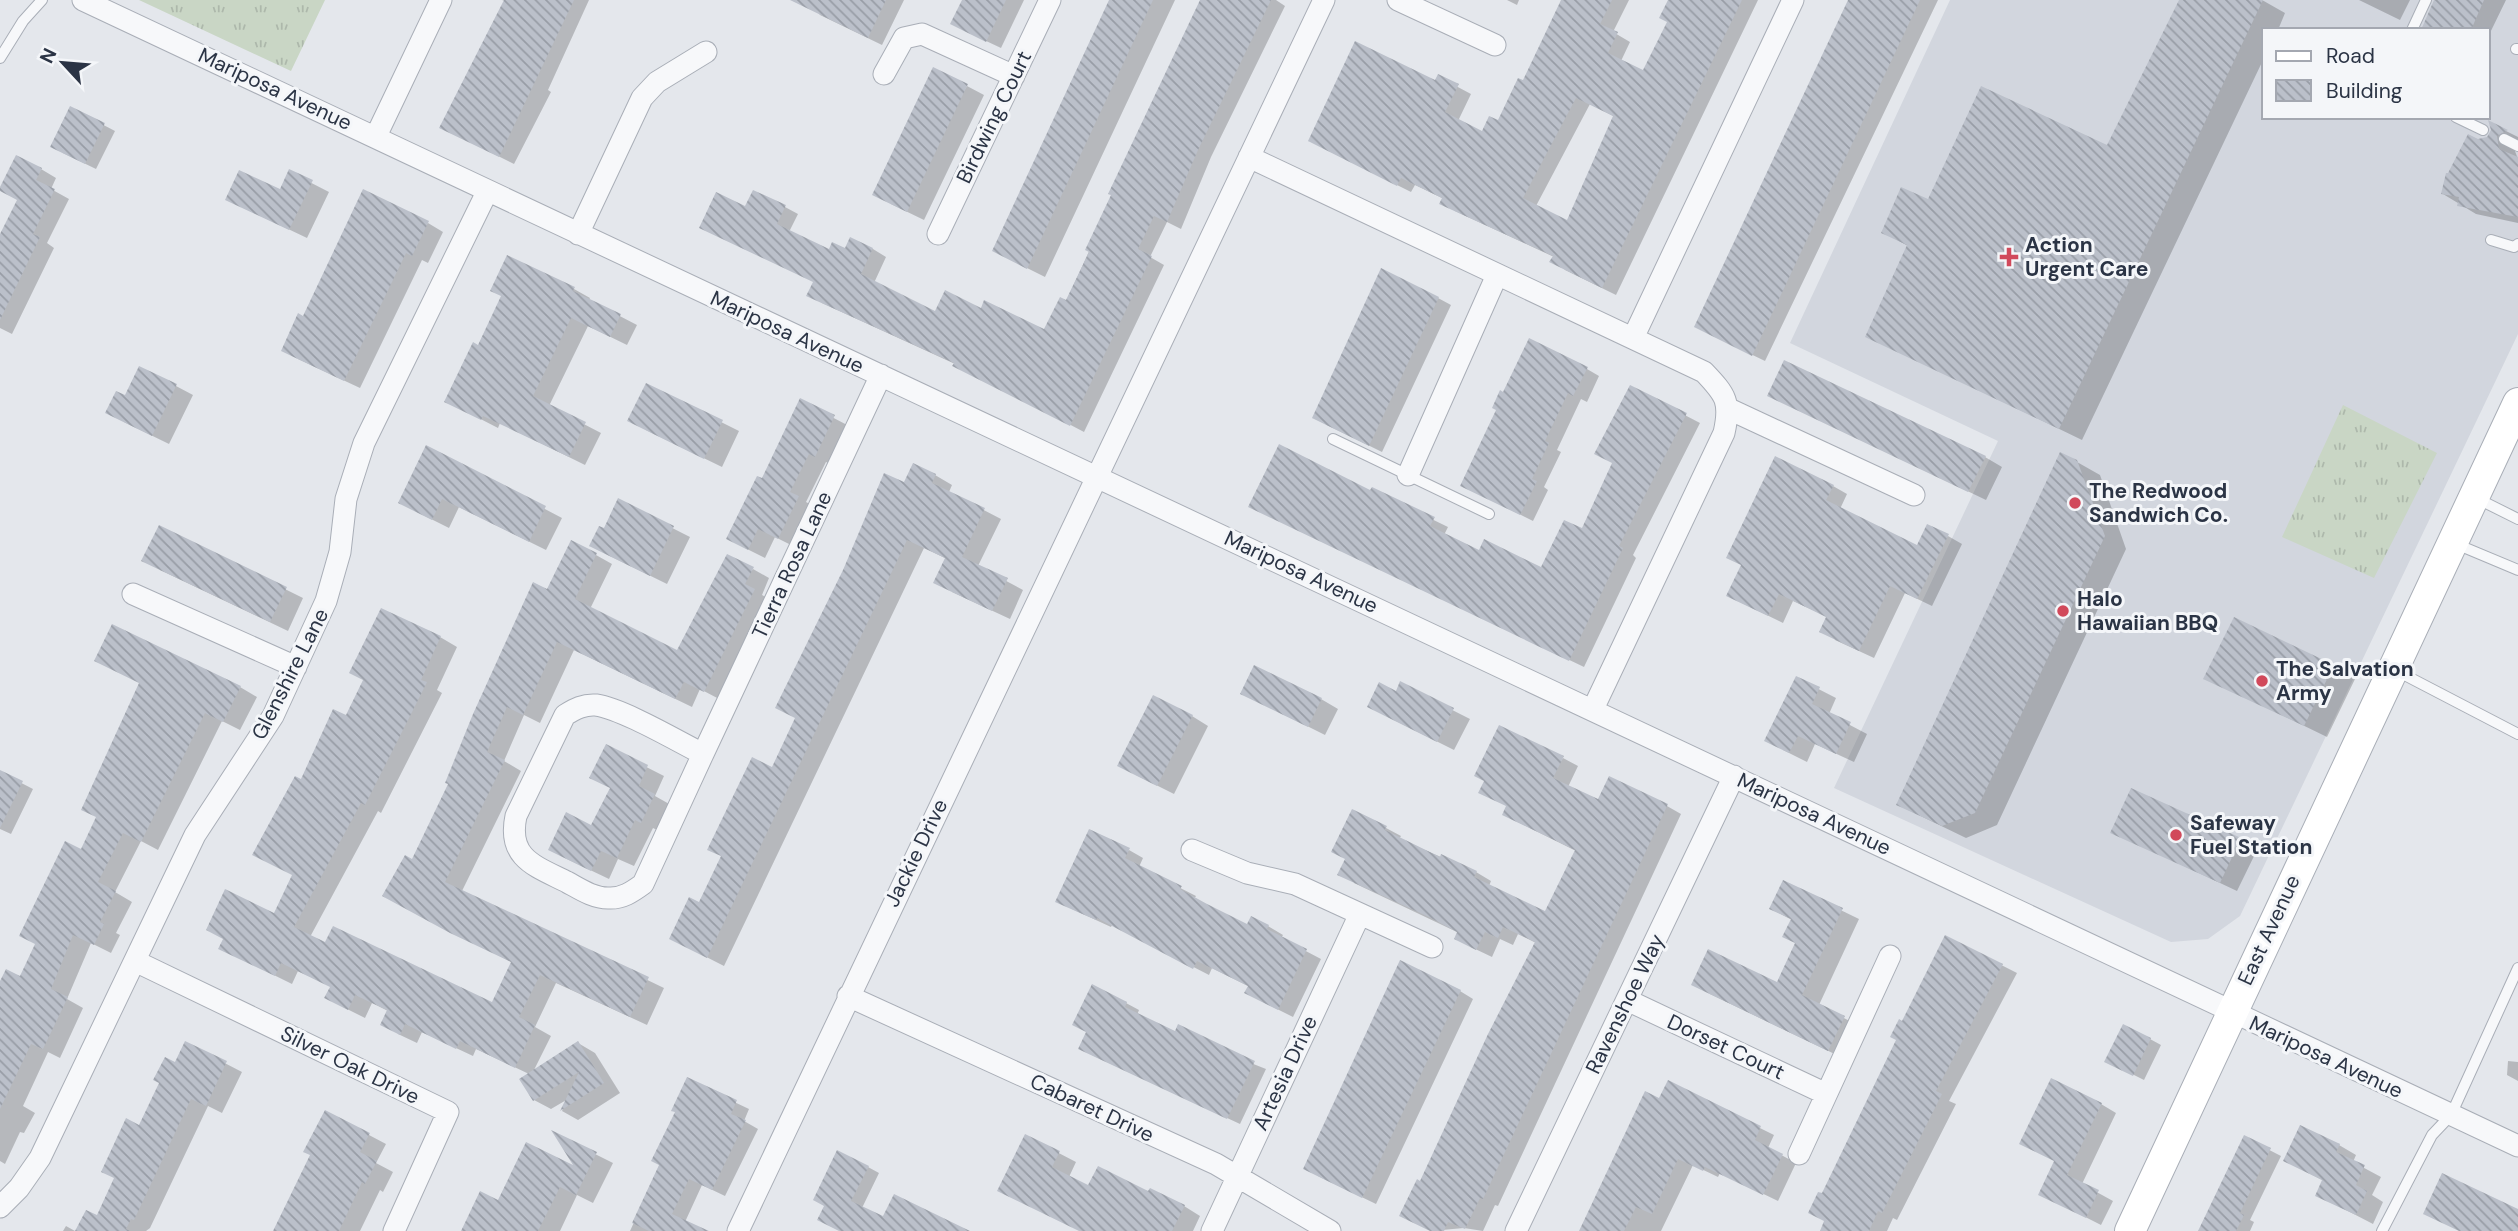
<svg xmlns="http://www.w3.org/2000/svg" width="2518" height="1231" font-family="'DM Sans',sans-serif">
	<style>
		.built { fill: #d2d6de; fill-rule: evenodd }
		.grass { fill: url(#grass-tufts) }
		.shadow { fill: #0003; fill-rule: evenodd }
		.building { fill: url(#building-back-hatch); fill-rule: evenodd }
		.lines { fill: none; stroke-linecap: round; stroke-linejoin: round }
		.service-casing { stroke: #a9aeb7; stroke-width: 12 }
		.minor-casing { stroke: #a9aeb7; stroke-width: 23 }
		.secondary-casing { stroke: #a9aeb7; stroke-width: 32 }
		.service { stroke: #f7f8fa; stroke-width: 10 }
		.minor { stroke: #f7f8fa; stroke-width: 21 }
		.secondary { stroke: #fff; stroke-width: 30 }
		.poi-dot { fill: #d1495b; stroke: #f4f6f9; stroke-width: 2.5 }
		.labels { text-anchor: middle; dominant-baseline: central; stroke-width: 6; stroke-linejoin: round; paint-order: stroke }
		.street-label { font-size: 21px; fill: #2b3445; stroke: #f4f6f9 }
		.poi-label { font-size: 21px; font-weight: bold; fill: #2b3445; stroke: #f4f6f9; text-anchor: start }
	</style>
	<defs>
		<pattern id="grass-tufts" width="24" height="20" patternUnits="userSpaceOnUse" patternTransform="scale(1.75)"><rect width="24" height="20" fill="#c9d6c5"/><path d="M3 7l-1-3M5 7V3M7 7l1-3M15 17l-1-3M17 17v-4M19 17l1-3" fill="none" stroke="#adb8ab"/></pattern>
		<pattern id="building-back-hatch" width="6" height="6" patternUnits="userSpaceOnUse" patternTransform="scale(1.75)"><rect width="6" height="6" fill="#bbc0ca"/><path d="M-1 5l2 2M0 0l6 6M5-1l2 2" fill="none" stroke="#989da6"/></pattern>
	</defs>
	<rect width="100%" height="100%" fill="#e4e7ec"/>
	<!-- built -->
	<path class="built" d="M1950,0H2518V334L2240,916L2208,939L2171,942L1834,788L1998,441L1790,343ZM2264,30H2488V117H2264Z"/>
	<!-- grass -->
	<path class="grass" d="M139,0H325L291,71Z
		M2343,405L2437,453L2374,578L2282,537Z"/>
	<!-- shadow -->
	<path class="shadow" d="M502,0H589L548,90L551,92L514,164L456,135L505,1Z
		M809,0H904L882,45L820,15Z
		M964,0H1024L1001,48L967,32Z
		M1113,0H1175L1045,277L1011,260Z
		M1203,0H1276L1285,6L1211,157L1181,229L1167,222L1150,257L1164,265L1084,432L955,364L822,303L815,283L746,208L785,207L798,214L789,232L830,251H846L851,239L873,249L886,257L874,283L936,313L982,310L1045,332L1066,302Z
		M1507,0H1519L1517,5Z
		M1563,0H1629L1613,32L1630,42L1621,61L1644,72L1669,22L1670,0H1758L1616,295L1565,270L1554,257L1455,211L1444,199L1415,185L1411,192L1323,148L1436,83L1439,77L1471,94L1458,121L1483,133L1499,123L1523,83ZM1590,104L1615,117L1568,222L1536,206Z
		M1851,0H1938L1765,361L1709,334Z
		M2180,0H2262L2285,13L2278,30H2264V58L2082,440L1867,336L1908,246L1883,232L1929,201L2108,147Z
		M2359,0H2410L2400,20Z
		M2436,0H2506L2488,37V30H2432Z
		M967,86L984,95L924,220L891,204Z
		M71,108L115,131L96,169L63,153Z
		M2490,123L2518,137V143L2513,146L2518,159V223L2476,214L2443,194L2488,138L2493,130Z
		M41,169L56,178L51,189L69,199L47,243L54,248L12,334L0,328V238Z
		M290,172L329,192L307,238L244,208L281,192Z
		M428,223L443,232L428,263L422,260L360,388L298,359L303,318Z
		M574,289L590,298L589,300L637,325L627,345L588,326L549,406L601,433L585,465L500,423L498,428L463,410L479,347Z
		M1438,298L1451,305L1382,452L1327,425Z
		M1587,369L1599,376L1587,402L1581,399L1557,450L1561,452L1544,487L1548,490L1533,521L1475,492L1498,409Z
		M647,385L739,431L722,467L646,430Z
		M176,386L193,395L169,444L124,422L125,397Z
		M1631,387L1700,423L1633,555L1636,558L1584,667L1265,514L1372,490L1448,527L1444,535L1480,552L1542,569L1582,530L1614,464Z
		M801,401L851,427L832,465L826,462L806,502L815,507L795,547L775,537L765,558L745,548L762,480Z
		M1786,404L1985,457L2002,467L1986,500Z
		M427,447L562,518L546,550L459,507L449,528L417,512Z
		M2077,462L2100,475L2126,549L1997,825L1966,838L1898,805Z
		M935,475L952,485L949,492L1001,519L978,566L1023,590L1010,619L952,592L947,559L924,548L724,966L671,939L699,904L773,769L905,485Z
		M1833,486L1847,494L1840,509L1918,547L1948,536L1962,544L1932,606L1905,593L1874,658L1835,640L1828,617L1793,601L1783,623L1742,603Z
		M619,501L690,537L667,584L608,555L604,530Z
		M159,527L303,598L288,631L160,570Z
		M596,555L612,564L590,609L678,653L753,569L769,578L762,595L771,600L721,700L700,689L692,707L574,650L540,723L524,715L504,761L521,771L462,891L664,988L647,1025L556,983L535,1027L551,1036L533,1072L578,1043L595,1053L620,1093L578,1120L562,1111L568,1099L551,1109L534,1100L529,1074L476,1049L473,1056L422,1032L417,1043L398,1034L388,1011L372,1003L365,1018L343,1007L332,987L298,971L292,984L237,957L275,915L294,875L302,781L347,717L440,637L457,647L437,690L442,693L381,813L378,811L310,937L492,1005L513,963L385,895L413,861L548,591Z
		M2333,666L2355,679L2327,737L2206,678Z
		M1797,678L1836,698L1829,714L1867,734L1854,762L1815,744L1807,762L1783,750Z
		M141,684L240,687L257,697L240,730L222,721L158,850L141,841L115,892L132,902L116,933L120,935L111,953L91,943L67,999L83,1008L60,1058L48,1052L23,1106L35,1113L24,1133L20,1132L5,1164L0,1161V985L21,978L98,818Z
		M1401,684L1470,719L1454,750L1386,716Z
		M1321,699L1338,709L1325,735L1259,702Z
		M1192,716L1208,726L1174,794L1136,775Z
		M607,747L664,776L655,796L671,805L659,831L653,828L634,866L618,859L609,879L567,859L592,827L611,788Z
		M1563,758L1578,766L1568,787L1598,802L1667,806L1681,814L1498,1206L1495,1205L1483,1231L1464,1228L1431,1231L1421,1183L1536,943L1518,934L1513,945L1500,939L1492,957L1471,947L1459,933L1354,883L1386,828L1401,836L1399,839L1476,872L1491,881L1489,886L1546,914L1576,851L1518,822Z
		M0,772L33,789L11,834L0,829Z
		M2132,791L2257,850L2237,891L2112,832Z
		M1129,850L1143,858L1139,867L1196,896L1194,899L1248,926H1268L1283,935L1281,938L1321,959L1293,1017L1261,1001L1250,987L1212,968L1209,975L1112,925L1111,927L1072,909Z
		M1783,882L1859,919L1819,1005L1861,1027L1845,1059L1710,994L1777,985L1797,943L1792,920L1771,909Z
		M1946,937L2017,973L1949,1101L1956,1104L1897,1220L1893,1218L1887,1231H1821L1826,1221L1822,1196Z
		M1460,991L1473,999L1376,1204L1318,1176Z
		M1126,1003L1139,1010L1137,1015L1175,1033L1266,1069L1240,1124L1092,1055Z
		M2150,1039L2161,1045L2144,1080L2118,1067Z
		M186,1043L242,1072L222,1113L208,1106L150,1228L146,1231H77L97,1217L140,1127Z
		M2508,1061L2518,1062V1081L2507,1075Z
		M688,1080L749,1109L744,1121L758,1129L725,1196L702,1185L685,1222L703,1231H630L661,1164Z
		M1669,1083L1774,1135L1768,1148L1796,1163L1778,1201L1720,1173L1718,1177L1693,1165L1661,1231H1581Z
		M2101,1104L2116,1113L2082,1184L2113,1201L2101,1225L2040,1194Z
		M555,1134L613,1163L593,1203L577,1195L560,1231H463L498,1202L578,1169Z
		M369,1135L386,1144L376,1163L393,1172L383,1192L380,1190L360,1231H275Z
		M1026,1136L1076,1162L1069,1177L1089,1188L1149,1194L1184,1206L1200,1216L1193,1231H1083Z
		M2244,1137L2281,1156L2250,1220L2254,1222L2250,1231H2199Z
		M2339,1145L2356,1155L2353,1162L2381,1177L2372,1195L2383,1202L2373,1224L2317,1195L2324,1181L2285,1161Z
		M868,1167L879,1173L862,1208L884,1219L895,1196L968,1231H841L830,1226Z
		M66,1226L75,1231H63Z"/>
	<!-- building -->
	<path class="building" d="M504,0H574L499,157L439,128Z
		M790,0H886L868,38Z
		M962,0H1006L986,42L950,24Z
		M1109,0H1153L1027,269L992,251Z
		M1200,0H1271L1198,150L1167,222L1154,216L1138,249L1152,256L1070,426L952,366L954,363L806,296L813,282L699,228L716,192L745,206L753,190L786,205L777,224L829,249L832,242L845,248L850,237L873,248L861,274L935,311L945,290L981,308L984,300L1044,329L1060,297L1066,300L1089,252L1085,250L1111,195L1108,194Z
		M1561,0H1612L1600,24L1618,32L1608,53L1643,70L1667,22L1659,18L1668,0H1742L1602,288L1549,262L1553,256L1439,204L1442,198L1401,178L1397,186L1308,141L1355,41L1435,80L1438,74L1459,84L1445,112L1482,131L1489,116L1498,120L1518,78L1523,80ZM1576,98L1613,116L1567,220L1523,198Z
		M1848,0H1920L1752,356L1694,327Z
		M2179,0H2263L2059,429L1865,337L1907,245L1881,233L1901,187L1928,199L1981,86L2107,145Z
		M2434,0H2484L2471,30H2421Z
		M933,67L968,84L907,212L872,195Z
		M70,106L105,123L85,164L50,147Z
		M2488,120L2508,130L2497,136L2499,149L2518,157V217L2457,206L2459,197L2441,194L2446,173H2448L2468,134L2478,139L2487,137L2491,130Z
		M16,155L42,168L36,180L55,189L33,234L40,237L0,320V234L17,200L0,191V187Z
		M289,169L313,180L289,230L225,200L239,170L280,189Z
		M363,189L429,221L412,256L406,253L344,381L281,351L298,313L303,316Z
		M507,255L575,287L573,291L621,314L610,337L571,318L533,396L586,422L569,457L483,416L481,420L444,402L473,342L478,345L501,296L490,291Z
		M1381,268L1439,297L1369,446L1312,418Z
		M1529,338L1588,367L1573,396L1568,393L1545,441L1549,443L1532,479L1537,481L1520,515L1460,486L1496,410L1492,408L1500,390L1503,392Z
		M1784,360L1986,456L1968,492L1767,396Z
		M139,366L177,384L152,436L105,413L116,391L125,395Z
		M646,383L723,420L704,459L627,421Z
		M1630,385L1687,413L1619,546L1623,548L1569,661L1248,507L1279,444L1370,490L1372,487L1435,517L1430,526L1479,550L1484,539L1541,567L1564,520L1582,528L1612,463L1594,454Z
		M800,398L835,415L815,457L809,454L790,492L799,496L778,539L758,529L748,550L726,539L757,476L762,478Z
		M426,445L546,506L529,542L442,499L432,520L398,503Z
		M2060,452L2077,460L2105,536L1975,813L1942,826L1896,805Z
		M1775,456L1834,485L1826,500L1917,545L1927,524L1949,534L1917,599L1890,586L1859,651L1819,632L1826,617L1779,594L1768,616L1726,596L1741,565L1726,558Z
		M913,463L936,474L932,483L985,508L962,557L1008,578L992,611L933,583L945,558L907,540L707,958L669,939L689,897L699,902L721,856L707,850L752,757L772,767L795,718L775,708L843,570L884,473L904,482Z
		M618,498L674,526L650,576L589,546L599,526L604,528Z
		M159,525L287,587L270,622L141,561Z
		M571,540L597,553L575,599L677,650L727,554L754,567L745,584L755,589L704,692L684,682L675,699L557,642L523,715L507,707L487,752L505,760L447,878L445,882L649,977L630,1017L540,975L519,1017L535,1025L515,1068L460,1041L456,1049L405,1024L400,1035L380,1025L387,1010L355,995L348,1010L324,998L330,987L281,963L275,976L218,949L223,939L206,930L225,889L274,913L292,875L252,855L295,776L301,779L333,709L346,715L363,680L349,673L381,608L441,636L421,680L427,682L408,720L365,805L361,803L294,927L325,942L333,926L492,1002L511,962L450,933L382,896L405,855L412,859L448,784L445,783L473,714L533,582L547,589Z
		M2234,617L2334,665L2304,726L2203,679Z
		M112,624L241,686L223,722L205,713L141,842L123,833L98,882L116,891L100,922L104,924L94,945L73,935L51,989L68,997L43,1049L31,1044L0,1109V981L6,969L20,976L35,944L19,936L65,841L81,849L96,817L81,810L139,683L94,661Z
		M1254,665L1322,698L1308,727L1240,694Z
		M1796,676L1820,687L1812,704L1851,722L1836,754L1798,736L1789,753L1764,741Z
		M1400,681L1454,708L1437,742L1367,707L1379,682L1396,691Z
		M1153,695L1193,715L1157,786L1117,766Z
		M1499,725L1564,756L1553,778L1598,799L1609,776L1668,804L1483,1199L1480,1198L1465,1229L1448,1222L1444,1231H1430L1399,1216L1417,1179L1420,1181L1488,1034L1535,942L1503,927L1498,938L1485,932L1476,950L1454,939L1457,932L1429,917L1337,875L1345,859L1331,852L1352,809L1387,826L1385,830L1440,857L1441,854L1477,871L1474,877L1545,911L1575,850L1502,815L1506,806L1478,793L1484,781L1474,776Z
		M606,744L648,765L639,786L655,794L641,823L635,820L617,858L601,851L591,871L548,850L566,812L591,825L610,788L589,778Z
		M0,770L23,781L0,828Z
		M2131,788L2241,838L2220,883L2110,833Z
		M1089,829L1130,848L1125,858L1182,886L1180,889L1207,904L1247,924L1251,916L1269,925L1267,929L1307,949L1278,1010L1244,993L1248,986L1197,961L1193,969L1097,918L1096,920L1055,902Z
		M1783,880L1843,908L1802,995L1845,1016L1828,1051L1691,985L1708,949L1777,982L1795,943L1782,937L1791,919L1769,909Z
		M1945,935L2003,964L1936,1091L1942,1094L1882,1213L1878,1211L1869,1231H1820L1824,1221L1808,1213L1818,1192L1822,1193L1896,1040L1890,1037L1899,1019L1902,1021Z
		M1400,960L1461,990L1362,1198L1303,1169Z
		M1092,984L1127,1002L1125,1007L1175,1031L1178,1024L1255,1061L1227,1119L1078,1049L1086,1032L1072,1025Z
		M2123,1024L2151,1038L2133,1076L2104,1062Z
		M185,1041L227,1061L206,1106L191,1099L134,1220L131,1219L126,1229L130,1231H75L86,1210L97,1215L114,1178L101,1172L126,1118L139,1125L159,1083L153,1080L165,1057L175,1062Z
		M578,1041L604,1083L560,1111L579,1072L533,1101L519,1079Z
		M687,1077L737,1100L731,1114L746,1120L712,1190L689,1179L672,1214L709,1231H649L632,1223L659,1165L651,1161L675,1112L671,1111Z
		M2051,1078L2102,1103L2067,1175L2099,1190L2086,1218L2038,1195L2054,1161L2019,1144Z
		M1668,1080L1761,1126L1755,1140L1783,1154L1763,1195L1705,1167L1703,1171L1678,1159L1652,1214L1636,1207L1624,1231H1579L1645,1091L1659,1098Z
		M325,1110L370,1133L360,1152L377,1161L365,1184L362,1182L339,1231H273L310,1155L303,1152Z
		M2300,1125L2340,1144L2336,1152L2365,1165L2356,1185L2367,1191L2356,1215L2315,1196L2322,1180L2283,1161Z
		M551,1130L597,1152L576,1195L560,1187L538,1231H461L480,1191L498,1200L526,1142L573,1165Z
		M1025,1134L1060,1151L1052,1167L1088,1185L1098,1166L1148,1191L1150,1188L1185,1205L1172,1231H1079L997,1191Z
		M2244,1135L2271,1148L2240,1213L2244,1215L2236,1231H2198Z
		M837,1150L869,1166L851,1201L883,1216L894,1194L970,1231H839L817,1220L824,1206L813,1200Z
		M2442,1173L2518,1209V1231H2459L2423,1214Z"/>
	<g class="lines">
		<!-- service casing -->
		<g class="service-casing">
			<path id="service" d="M2412,30L2426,0
				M2516,49H2518
				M0,58L23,21L42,0
				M2456,117L2483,130
				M2504,139L2518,146
				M2491,240L2514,247L2518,244
				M1333,439L1489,514
				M2476,498L2518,519
				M2456,544L2518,570
				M2395,670L2518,734
				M2382,1231L2432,1135L2451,1115L2518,968"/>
		</g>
		<!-- minor casing -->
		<g class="minor-casing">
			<path id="minor" d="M83,0L2518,1146
				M1398,0L1495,45
				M884,74L904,38L922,34L1014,76
				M376,136L441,0
				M1249,157L1704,372C1726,395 1731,402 1724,433L1593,709
				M578,234L642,98L657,82L706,52
				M938,234L1050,0
				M1633,338L1793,0
				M1729,409L1914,495
				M1408,475L1497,275
				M133,594L296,667
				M703,754L643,884C632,892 622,899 608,898C593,898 580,889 567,882C535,866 507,858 516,816L565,715C575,709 584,704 596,705C623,709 677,741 703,754L881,375
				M1192,850L1247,873L1295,884L1432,947
				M135,961L448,1112L394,1231
				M848,996L1216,1164L1330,1231
				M1627,1000L1824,1093
				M1799,1154L1890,956
				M0,1207L19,1188L40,1158L195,835L273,716L326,601L340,552L346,499L364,443L487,192
				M738,1231L1324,0
				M1212,1231L1359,916
				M1516,1231L1734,776"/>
		</g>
		<!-- secondary casing -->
		<g class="secondary-casing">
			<path id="secondary" d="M2130,1231L2518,403"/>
		</g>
		<!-- service -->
		<use href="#service" class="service"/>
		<!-- minor -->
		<use href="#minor" class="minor"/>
		<!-- secondary -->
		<use href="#secondary" class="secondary"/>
	</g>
	<!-- markers -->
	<g class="poi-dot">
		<path d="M2005.5 246.5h7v7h7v7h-7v7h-7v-7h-7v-7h7z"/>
		<circle cx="2075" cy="503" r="7"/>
		<circle cx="2063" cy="611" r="7"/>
		<circle cx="2262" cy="681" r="7"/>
		<circle cx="2176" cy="835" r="7"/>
	</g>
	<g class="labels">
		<!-- street labels -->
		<g class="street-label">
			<text transform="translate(275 89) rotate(25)">Mariposa Avenue</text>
			<text transform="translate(994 117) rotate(-64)">Birdwing Court</text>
			<text transform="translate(787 332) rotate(25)">Mariposa Avenue</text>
			<text transform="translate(792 565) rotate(-65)">Tierra Rosa Lane</text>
			<text transform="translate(1301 572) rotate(25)">Mariposa Avenue</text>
			<text transform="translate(290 674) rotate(-63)">Glenshire Lane</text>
			<text transform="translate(1814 814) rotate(25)">Mariposa Avenue</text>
			<text transform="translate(916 853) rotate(-64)">Jackie Drive</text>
			<text transform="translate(2269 930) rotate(-65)">East Avenue</text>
			<text transform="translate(1625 1004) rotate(-64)">Ravenshoe Way</text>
			<text transform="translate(1726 1047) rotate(25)">Dorset Court</text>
			<text transform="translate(2326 1057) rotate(25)">Mariposa Avenue</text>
			<text transform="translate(350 1065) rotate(26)">Silver Oak Drive</text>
			<text transform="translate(1285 1073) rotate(-65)">Artesia Drive</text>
			<text transform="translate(1092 1108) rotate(25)">Cabaret Drive</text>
		</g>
		<!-- poi labels -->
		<g class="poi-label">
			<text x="2025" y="245">Action<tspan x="2025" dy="24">Urgent Care</tspan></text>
			<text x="2089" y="491">The Redwood<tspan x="2089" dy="24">Sandwich Co.</tspan></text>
			<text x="2077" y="599">Halo<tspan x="2077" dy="24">Hawaiian BBQ</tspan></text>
			<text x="2276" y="669">The Salvation<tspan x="2276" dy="24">Army</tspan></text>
			<text x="2190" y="823">Safeway<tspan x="2190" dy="24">Fuel Station</tspan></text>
		</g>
	</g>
	<!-- legend -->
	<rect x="2262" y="28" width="228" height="91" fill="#f4f6f9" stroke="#a4a8b1" stroke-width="2"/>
	<rect x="2276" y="51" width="35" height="10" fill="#ffffff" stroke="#a4a8b1" stroke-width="2"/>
	<text x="2326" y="63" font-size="21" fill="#2b3445">Road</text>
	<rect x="2276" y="80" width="35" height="21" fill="url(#building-back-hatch)" stroke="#a4a8b1" stroke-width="2"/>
	<text x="2326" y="98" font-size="21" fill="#2b3445">Building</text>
	<!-- north arrow -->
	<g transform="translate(63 63) rotate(296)" stroke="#f4f6f9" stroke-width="5" paint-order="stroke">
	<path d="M0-5L12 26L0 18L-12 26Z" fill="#2b3445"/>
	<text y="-10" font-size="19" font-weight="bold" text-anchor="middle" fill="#2b3445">N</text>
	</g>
</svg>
